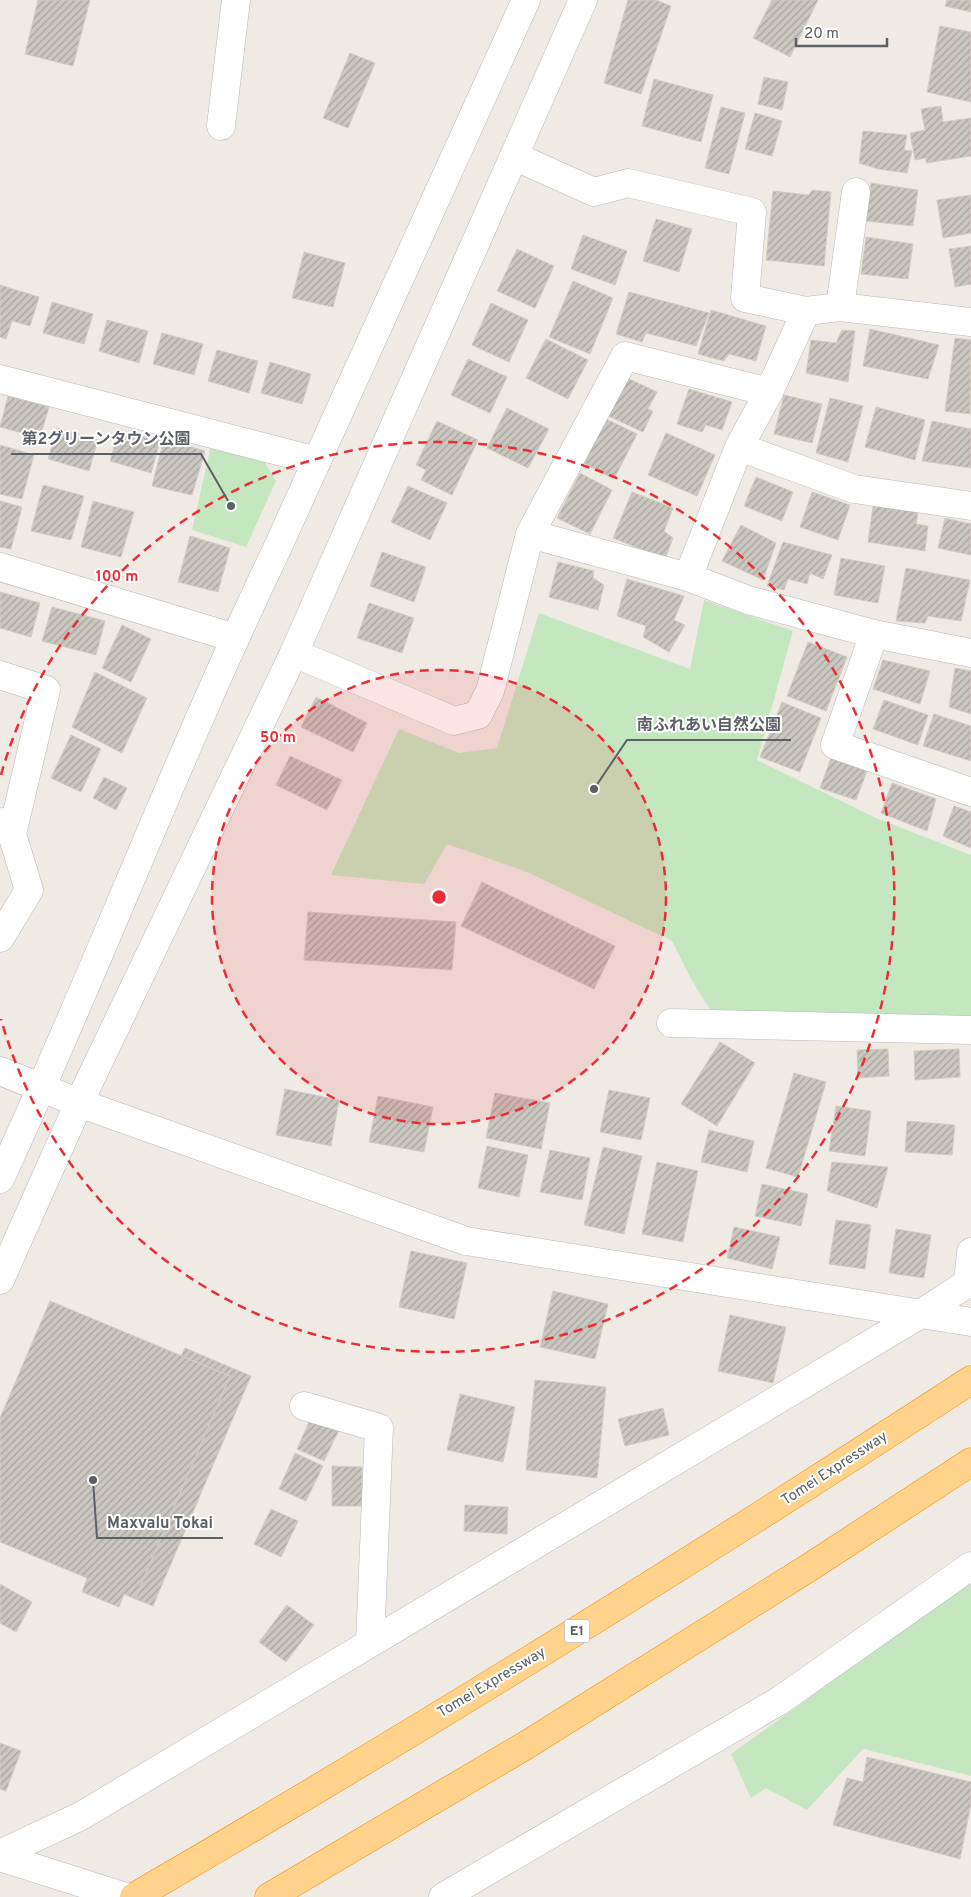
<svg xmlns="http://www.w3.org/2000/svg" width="971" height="1897" font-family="Overpass,'Noto Sans JP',sans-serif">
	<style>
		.green { fill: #c5e7c0 }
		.building { fill: url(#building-hatch); stroke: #d4ccc2 }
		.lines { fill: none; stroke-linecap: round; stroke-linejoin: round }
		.minor-casing { stroke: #b5b8bb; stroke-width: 29 }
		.tertiary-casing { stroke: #b5b8bb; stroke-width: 29 }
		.motorway-casing { stroke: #f38a00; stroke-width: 29 }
		.minor { stroke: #fff; stroke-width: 28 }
		.tertiary { stroke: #fff; stroke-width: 28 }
		.motorway { stroke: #ffd38b; stroke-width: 28 }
		.ring { fill: none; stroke: #ec2d35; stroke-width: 2.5; stroke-dasharray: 9 6 }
		.labels { text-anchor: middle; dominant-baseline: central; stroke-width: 4; stroke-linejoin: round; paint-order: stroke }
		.shield { fill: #fff; stroke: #8d9093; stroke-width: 1 }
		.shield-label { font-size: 14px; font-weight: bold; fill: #5c6165 }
		.street-label { font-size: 15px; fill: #5c6165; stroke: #fff }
		.centre { fill: #ec2d35; stroke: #fff; stroke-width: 2.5 }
		.ring-label { font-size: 15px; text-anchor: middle; font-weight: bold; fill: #ec2d35; stroke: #fff; stroke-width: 4; stroke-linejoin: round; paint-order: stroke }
		.leader { fill: none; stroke: #5c6165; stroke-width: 2 }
		.callout-dot { fill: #5c6165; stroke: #fff; stroke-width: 2 }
		.callout-label { font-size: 16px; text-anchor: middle; font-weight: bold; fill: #5c6165; stroke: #fff; stroke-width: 4; stroke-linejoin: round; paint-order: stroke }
	</style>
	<defs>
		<pattern id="building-hatch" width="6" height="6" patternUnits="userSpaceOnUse" patternTransform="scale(1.25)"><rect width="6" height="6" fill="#cac6c0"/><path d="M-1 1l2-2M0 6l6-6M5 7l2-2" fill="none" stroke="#a7a4a0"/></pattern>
	</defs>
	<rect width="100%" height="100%" fill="#efebe4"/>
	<!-- green -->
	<path class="green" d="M211,446L262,458L276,481L246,547L192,530Z
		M704,600L793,631L757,760L876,818L971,855V1030L720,1025L691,979L672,941L527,872L447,844L424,884L331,875L399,729L459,753L497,748L539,613L690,669Z
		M971,1581V1776L863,1749L807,1810L766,1788L751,1798L731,1754Z"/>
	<!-- building -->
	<path class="building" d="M38,0H90L73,66L25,54Z
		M628,0H656L671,6L641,94L604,83Z
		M772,0H818L790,57L753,38Z
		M947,0H971V12L945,6Z
		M940,26L971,32V102L927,92Z
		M350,53L375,63L348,128L323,118Z
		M764,77L788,82L782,110L758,104Z
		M654,79L713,95L701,142L642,126Z
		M941,106L943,122L971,118V156L926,163V158L915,160L910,133L925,130L921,109Z
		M721,107L745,113L729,174L705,168Z
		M755,113L782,121L772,156L745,149Z
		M863,131L907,135L904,150L912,151L907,173L878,169L859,163Z
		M871,183L918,190L913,226L866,221Z
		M812,190L831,192L824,266L766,260L773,191L809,195Z
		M971,195V233L943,238L937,200Z
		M656,219L692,229L679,272L643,261Z
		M583,235L627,251L615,285L571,269Z
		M866,237L913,244L908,279L861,274Z
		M971,246V284L955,287L949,249Z
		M517,249L554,266L535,308L497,291Z
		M304,252L345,263L333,307L292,298Z
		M573,281L613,298L590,354L549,337Z
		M0,285L39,297L30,326L12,321L6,339L0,337Z
		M629,292L709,313L696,346L646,333L642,342L616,334Z
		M52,302L93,314L84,344L43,333Z
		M491,303L528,320L509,362L472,345Z
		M711,310L766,326L756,361L729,354L724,361L698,354Z
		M107,320L148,331L139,363L99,351Z
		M870,329L939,345L928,379L863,366Z
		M842,330L855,331L848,382L806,373L811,340L836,343Z
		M162,333L203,344L194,375L153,364Z
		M955,338L971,340L970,414L945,411Z
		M546,339L588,360L568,399L526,378Z
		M217,350L258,361L249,393L208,381Z
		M468,359L507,377L490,413L451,395Z
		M270,362L311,374L302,404L261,393Z
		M625,377L657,392L648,409L653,411L643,432L606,415Z
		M689,389L732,402L722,430L706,425L702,432L677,424Z
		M784,395L822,404L812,443L774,434Z
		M8,396L49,407L40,438L0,427Z
		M830,398L863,406L848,462L816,453Z
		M876,407L925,420L915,460L865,447Z
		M507,408L549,429L528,468L487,448Z
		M604,418L637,434L614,479L582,462Z
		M437,421L478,440L452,495L421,480L426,470L416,465Z
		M932,421L971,429V468L922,461Z
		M57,428L98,440L89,471L48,459Z
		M119,430L160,441L151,473L110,461Z
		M666,433L715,455L697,496L648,475Z
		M164,439L205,451L192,495L152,486Z
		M0,445L34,455L22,499L0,494Z
		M580,473L612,490L590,534L557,518Z
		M756,477L793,492L782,521L744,506Z
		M43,485L84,496L71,540L31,531Z
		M408,486L447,503L430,540L391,522Z
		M632,492L673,508L664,531L673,538L665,559L613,538Z
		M812,492L850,505L838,540L800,527Z
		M0,501L22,507L11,549L0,547Z
		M93,501L134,512L121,557L81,547Z
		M873,506L918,512L916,524L928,526L925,551L868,542Z
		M945,518L971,524V555L938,548Z
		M741,525L776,543L763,580L722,561Z
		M190,536L230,548L218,592L178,582Z
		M783,542L832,555L823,579L810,573L807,584L788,579L784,590L767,586Z
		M382,552L426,567L414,602L370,586Z
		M841,558L885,566L878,603L834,595Z
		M558,562L594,571L593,578L604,585L598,610L549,597Z
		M906,568L970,580L961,621L928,616L925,623L896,621Z
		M627,579L684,596L674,620L685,625L669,652L643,637L646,626L617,616Z
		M0,592L40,603L31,637L0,628Z
		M369,603L414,618L402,653L357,638Z
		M52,607L105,621L96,655L42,641Z
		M122,625L151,639L131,682L102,668Z
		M808,642L847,657L826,711L787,696Z
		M883,660L930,671L920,704L873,689Z
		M955,668L971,671V714L949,707Z
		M95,672L147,698L122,753L72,727Z
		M316,697L367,723L353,752L301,727Z
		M884,700L928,715L918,745L873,729Z
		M782,702L821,718L800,772L760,757Z
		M934,714L971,726V761L923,746Z
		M71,735L101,749L81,792L51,778Z
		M290,756L342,780L327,810L276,785Z
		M831,758L867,771L856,800L820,788Z
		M104,777L127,788L116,810L93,798Z
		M892,783L936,799L927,831L881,813Z
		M954,806L971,812V848L943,836Z
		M482,882L615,946L594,989L461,926Z
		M308,912L456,922L452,970L304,960Z
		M720,1042L755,1063L717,1126L681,1104Z
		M888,1049L889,1076L858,1078L857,1050Z
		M959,1049L960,1077L915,1080L914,1051Z
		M794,1073L826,1082L798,1177L766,1168Z
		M285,1089L339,1100L331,1146L276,1135Z
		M609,1090L650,1098L641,1140L600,1132Z
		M495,1093L550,1103L541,1149L486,1138Z
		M378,1096L433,1107L424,1152L369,1142Z
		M836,1106L871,1111L865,1156L829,1151Z
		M907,1121L955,1125L952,1155L905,1152Z
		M709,1130L754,1141L747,1172L701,1162Z
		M487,1146L528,1155L519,1197L478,1188Z
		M603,1147L642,1156L624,1234L584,1225Z
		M550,1150L590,1158L582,1200L540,1192Z
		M657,1162L698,1171L683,1242L642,1234Z
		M832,1162L888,1167L877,1208L827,1191Z
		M762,1184L808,1194L801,1226L755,1216Z
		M836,1220L871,1225L865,1269L829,1264Z
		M734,1227L780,1237L772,1269L727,1258Z
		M896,1229L931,1235L924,1278L889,1273Z
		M411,1251L467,1263L454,1319L399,1307Z
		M553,1291L608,1304L595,1359L540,1347Z
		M50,1301L230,1376L135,1599L124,1594L119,1607L82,1592L87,1578L0,1542V1418Z
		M730,1315L786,1327L773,1383L718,1371Z
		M185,1348L251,1376L153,1606L135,1599L230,1376L181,1356Z
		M535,1380L606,1387L597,1478L526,1470Z
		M460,1394L515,1407L503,1462L447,1450Z
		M663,1408L669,1435L625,1446L618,1419Z
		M313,1413L341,1426L324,1461L297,1449Z
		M295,1453L323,1466L306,1501L279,1489Z
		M332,1466L362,1467V1506H332Z
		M465,1505L508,1507L507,1534L464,1531Z
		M271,1509L298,1521L281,1557L254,1544Z
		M0,1584L32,1602L16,1632L0,1623Z
		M287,1605L314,1625L286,1662L259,1642Z
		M0,1743L21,1751L6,1791L0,1789Z
		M867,1757L971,1782V1804L960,1859L833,1825L847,1778L863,1782Z"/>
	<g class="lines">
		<!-- minor casing -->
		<g class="minor-casing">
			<path id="minor" d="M221,126L236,0
				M514,156L594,192L628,183L752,212L745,298L806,311
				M840,307L971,322
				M0,379L317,461
				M739,447L854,489L971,506
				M530,534L688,577L739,447L769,392L806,311L840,307L856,192
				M0,567L235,638
				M688,577L748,600L874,634L971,653
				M874,634L835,745L971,792
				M294,653L454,721L478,715L490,691L530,534L625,356L769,392
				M0,675L46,690L12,834
				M0,822L12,834L29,890L0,938
				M671,1023L971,1030
				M0,1071L79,1103L466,1241L971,1322
				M968,1283L971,1252
				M304,1406L379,1428L370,1643
				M0,1854L81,1816L919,1315L971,1281"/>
		</g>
		<!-- tertiary casing -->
		<g class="tertiary-casing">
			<path id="tertiary" d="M0,1179C96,972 177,757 276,551L526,0
				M0,1280L79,1103L294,653L583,0
				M0,1857L126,1897
				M443,1897L779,1701L971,1566"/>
		</g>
		<!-- motorway casing -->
		<g class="motorway-casing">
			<path id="motorway" d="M134,1897C418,1732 696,1559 971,1380
				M269,1897L528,1744L810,1567L971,1462"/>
		</g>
		<!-- minor -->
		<use href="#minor" class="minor"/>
		<!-- tertiary -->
		<use href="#tertiary" class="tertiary"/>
		<!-- motorway -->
		<use href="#motorway" class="motorway"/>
	</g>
	<!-- distance rings -->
	<circle cx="439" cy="897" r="227" fill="#ec2d35" fill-opacity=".12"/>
	<g class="ring">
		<circle cx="439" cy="897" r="227"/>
		<path d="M1 775A455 455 0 1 1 1 1019"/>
	</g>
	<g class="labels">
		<!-- shield labels -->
		<rect class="shield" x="564.5" y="1619.5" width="25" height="23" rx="4"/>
		<g class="shield-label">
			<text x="577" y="1631">E1</text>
		</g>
		<!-- street labels -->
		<g class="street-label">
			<text transform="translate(835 1469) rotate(-33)">Tomei Expressway</text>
			<text transform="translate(492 1683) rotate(-31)">Tomei Expressway</text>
		</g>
	</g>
	<circle cx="439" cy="897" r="8" class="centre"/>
	<g class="ring-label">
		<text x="117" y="581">100 m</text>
		<text x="278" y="742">50 m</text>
	</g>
	<!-- callouts -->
	<path class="leader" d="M231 506L201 454H11M594 789L627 740H791M93 1480L97 1538H223"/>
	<g class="callout-dot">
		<circle cx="231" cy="506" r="5"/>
		<circle cx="594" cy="789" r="5"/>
		<circle cx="93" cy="1480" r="5"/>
	</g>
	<g class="callout-label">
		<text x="106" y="444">第2グリーンタウン公園</text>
		<text x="709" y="730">南ふれあい自然公園</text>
		<text x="160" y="1528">Maxvalu Tokai</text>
	</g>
	<!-- scale -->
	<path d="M796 38v8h91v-8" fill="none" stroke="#5c6165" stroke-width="2.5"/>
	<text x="804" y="38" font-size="15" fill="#5c6165" stroke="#ffffff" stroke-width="4" paint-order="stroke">20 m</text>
</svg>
